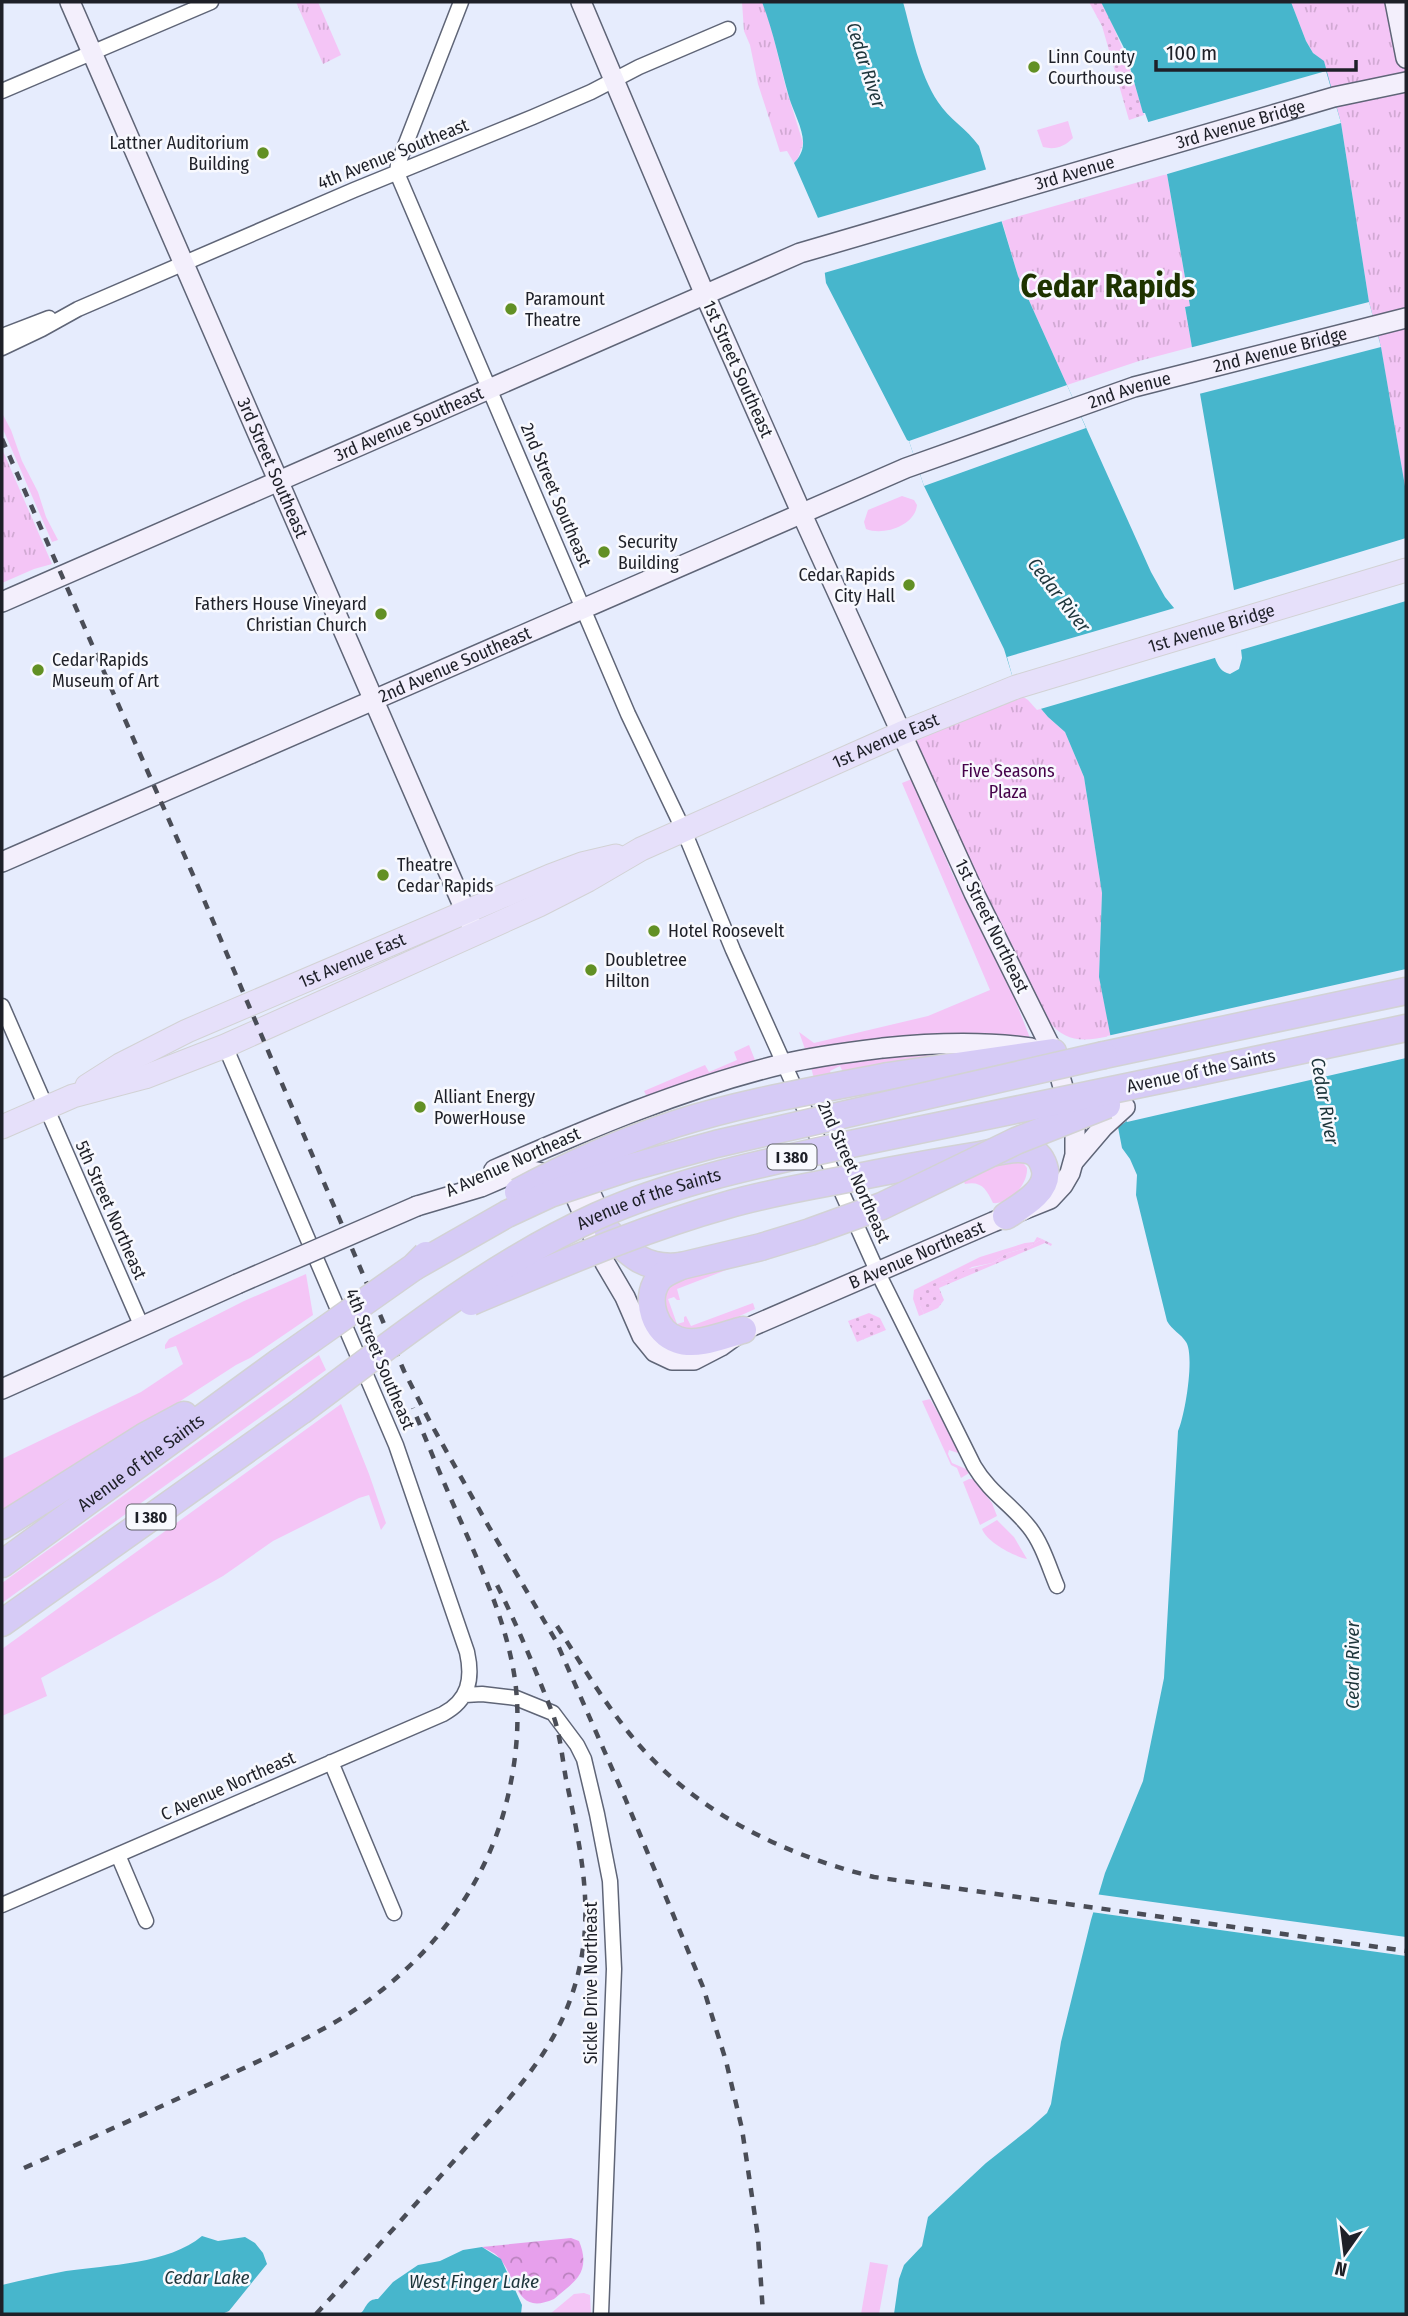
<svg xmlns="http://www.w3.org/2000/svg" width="1408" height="2316" font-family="'Fira Sans Condensed',sans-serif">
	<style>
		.grass { fill: #f4c5f6 }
		.forest { fill: url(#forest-crowns) }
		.park { fill: url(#park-tufts) }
		.garden { fill: url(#garden-dots) }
		.water { fill: #47b6cc }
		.pier { fill: #e6ecfd }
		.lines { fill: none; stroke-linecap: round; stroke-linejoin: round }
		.street-casing { stroke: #5f6577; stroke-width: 17 }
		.secondary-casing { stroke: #5f6577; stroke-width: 22 }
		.primary-casing { stroke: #d2d2d4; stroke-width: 25 }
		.highway-casing { stroke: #d2d2d4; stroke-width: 29 }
		.street { stroke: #fff; stroke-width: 14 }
		.secondary { stroke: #f3effc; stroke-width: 19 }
		.primary { stroke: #e6e0fa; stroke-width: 23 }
		.highway { stroke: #d6cbf6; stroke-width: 26 }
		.rail { stroke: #4a4d57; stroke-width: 4.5; stroke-dasharray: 9 9; stroke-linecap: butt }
		.secondary-bridge-casing { stroke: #5f6577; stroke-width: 22; stroke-linecap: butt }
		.highway-bridge-casing { stroke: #d2d2d4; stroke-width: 29; stroke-linecap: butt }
		.secondary-bridge { stroke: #f3effc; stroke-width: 19 }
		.highway-bridge { stroke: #d6cbf6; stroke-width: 26 }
		.poi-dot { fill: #629024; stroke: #f8f9fe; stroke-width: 2.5 }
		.labels { text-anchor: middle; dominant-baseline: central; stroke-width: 5; stroke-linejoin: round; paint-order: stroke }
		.shield { fill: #f8f9fe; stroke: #5f6168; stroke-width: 2 }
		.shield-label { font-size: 16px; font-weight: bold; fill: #1e2028 }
		.poi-label { font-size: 18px; fill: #1e2028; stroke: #f8f9fe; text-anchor: start }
		.street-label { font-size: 18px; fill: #1e2028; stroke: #f8f9fe }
		.park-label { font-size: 18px; fill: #46034b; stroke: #f8f9fe }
		.water-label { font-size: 19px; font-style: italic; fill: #1d353b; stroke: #f8f9fe }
		.town-label { font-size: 32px; font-weight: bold; fill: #1e3300; stroke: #f8f9fe }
	</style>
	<defs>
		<pattern id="forest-crowns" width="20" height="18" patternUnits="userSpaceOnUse" patternTransform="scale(1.75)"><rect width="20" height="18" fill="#e7a0ec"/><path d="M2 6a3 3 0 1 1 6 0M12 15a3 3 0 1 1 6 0" fill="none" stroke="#bb82bf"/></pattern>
		<pattern id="park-tufts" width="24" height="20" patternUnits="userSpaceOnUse" patternTransform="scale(1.75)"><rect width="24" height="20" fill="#f4c5f6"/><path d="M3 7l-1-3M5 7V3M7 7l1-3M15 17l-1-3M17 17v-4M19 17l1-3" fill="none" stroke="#d1a9d3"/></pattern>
		<pattern id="garden-dots" width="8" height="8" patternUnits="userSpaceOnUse" patternTransform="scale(1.75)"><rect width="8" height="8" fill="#f4c5f6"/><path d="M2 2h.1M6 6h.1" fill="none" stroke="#d1a9d3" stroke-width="1.8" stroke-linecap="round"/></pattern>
	</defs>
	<rect width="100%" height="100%" fill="#e6ecfd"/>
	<!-- grass -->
	<path class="grass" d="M1068,121L1073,138C1064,147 1055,150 1043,147L1037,130Z
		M2,413L11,430L22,461L38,492L46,517L58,540L52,542L2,427Z
		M902,496L914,500L917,505C915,526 883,536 866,529L864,522L868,510Z
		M912,779L952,873L1014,997L1030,1038L826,1046L805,1049L799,1032L814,1043L928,1016L990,990L902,783Z
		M749,1045L755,1060L753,1063L647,1097L644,1091L705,1065L709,1072L737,1060L734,1052Z
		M967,1051L845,1076L840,1066L830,1071L834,1080L815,1083L811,1067L916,1053Z
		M1021,1160L1027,1168C1028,1185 1009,1205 993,1203C986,1189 982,1181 965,1184L963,1180L988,1163Z
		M1037,1237L1042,1239L1026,1248L1008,1253L992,1263L972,1267L953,1279L941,1282L920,1306L924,1314L919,1316L913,1299L914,1290L980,1257L1025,1243L1034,1242Z
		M733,1263L734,1267L677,1289L680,1300H677L674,1297L668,1299L677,1324L684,1322V1317L686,1316L691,1326L753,1303L755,1309L704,1332L674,1329L661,1299L673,1279Z
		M306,1274L313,1315L250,1358L236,1365L89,1460L2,1513V1459L141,1392L183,1364L176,1346L165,1349V1345L169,1339L244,1301Z
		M319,1355L326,1370L2,1603V1583Z
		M930,1399L959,1449L958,1453L949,1450L948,1454L952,1463L966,1469L969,1473L961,1478L957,1468L951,1465L922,1401Z
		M341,1404L369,1474L386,1523L381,1530L369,1495L359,1498L273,1541L223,1576L41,1678L47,1696L2,1716V1649Z
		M969,1479H973L992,1503L997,1516L980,1525L963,1482Z
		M997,1520L1014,1537L1027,1559C1013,1556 987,1542 982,1529Z
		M870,2262L888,2265L879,2314H861Z
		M584,2293L590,2295L591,2314H550L574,2294Z"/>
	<!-- forest -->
	<path class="forest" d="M571,2238L579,2241C584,2253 586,2266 578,2277C571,2286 562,2292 554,2299C516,2316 518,2280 500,2259C496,2253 488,2250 482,2247Z"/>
	<!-- park -->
	<path class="park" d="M296,2H318L341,55L323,64Z
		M742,2H762L770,23L786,88L803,143L798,158L794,163L787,151L780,152L758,84L750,45L744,31Z
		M1291,2H1395L1406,58V492L1381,348L1369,302L1341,123L1324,62L1313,53L1306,41Z
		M1167,174L1190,306L1185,308L1192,347L1139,361L1067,385L1018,276L1002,221Z
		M2,449L52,564L34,569L2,583Z
		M1016,688L1031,697L1048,717L1065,732L1084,777L1102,893L1099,977L1111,1036C1084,1041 1066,1044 1048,1020L1004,929L902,733Z"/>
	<!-- garden -->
	<path class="garden" d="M1089,2H1101C1121,38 1132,75 1144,115L1129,120L1102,26Z
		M1042,1239L1052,1244L1051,1246L1045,1243L939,1288L944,1300L938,1308L924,1314L920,1306V1295L931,1284L953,1279L965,1270L992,1263L1008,1253L1026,1248Z
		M869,1313L880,1318L886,1330L857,1342L848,1321Z"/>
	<!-- water -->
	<path class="water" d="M762,2H903C912,34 919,73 938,102C949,119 967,129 979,146L1018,276L1151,572L1165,597L1215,658C1218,666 1221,672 1230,674L1239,669L1242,658L1234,590L1185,307L1190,306L1167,174L1145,113H1143L1125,50L1101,2H1291L1306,41L1313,53L1324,61L1341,123L1369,302L1381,347L1406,492V2314H894L899,2279L904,2265L922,2246L928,2217L986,2163L1029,2129L1047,2113L1051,2104L1061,2042L1091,1920L1105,1873L1143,1781L1164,1678L1178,1431C1185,1416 1195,1355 1186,1342C1181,1334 1172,1330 1167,1321L1136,1195L1137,1175L1130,1159L1122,1148L1118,1127L1127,1121L1099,977L1102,893L1084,777L1065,732L1048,717L1031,697L1016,688L1004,649L924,486L909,441L907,440L826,283L818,218L794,163C799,158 803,151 803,144C804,130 793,111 789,97C780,65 774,33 762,2Z
		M202,2236L218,2241L245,2237L255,2243L263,2253L267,2264L229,2311L222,2314H2V2285C23,2280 44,2275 66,2271C108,2265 169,2264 202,2236Z
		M482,2247L501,2259L522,2305L521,2314H360C367,2308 366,2299 378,2299L393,2282L418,2265L440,2261L463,2250Z"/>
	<!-- pier -->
	<path class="pier" d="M1326,71L1341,123L1164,175L1145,123Z
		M991,168L1006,220L824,273L818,253L814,219Z
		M1369,302L1381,347L1195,395L1189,348Z
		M1067,385L1086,428L924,486L909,441Z
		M1406,538V601L1237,651L1231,591Z
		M1178,607L1218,657L1037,710L1028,700L1017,693L1007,657Z
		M1406,969V1058L1127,1122L1125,1109L1121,1110L1107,1036Z
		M1095,1894L1406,1937V1956L1091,1912Z"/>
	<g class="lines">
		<!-- street casing -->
		<g class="street-casing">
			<path id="street" d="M2,91L211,2
				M397,173L628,714L684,831L733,950L878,1273L974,1466C990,1493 1011,1504 1029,1527C1042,1543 1049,1567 1057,1586
				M397,173L398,164L461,2
				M2,336L49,318
				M2,348L42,329L78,309L354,190L533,117L591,92L639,67L728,29
				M2,1006L142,1327
				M465,1695L482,1694L516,1698L553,1713L577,1745L584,1759L597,1814L610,1881L614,1969L601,2314
				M331,1762L394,1913
				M118,1855L146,1921
				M2,1905L443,1714C469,1700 473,1679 467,1652L396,1445L225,1046"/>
		</g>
		<!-- secondary casing -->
		<g class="secondary-casing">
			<g id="secondary">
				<path id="s1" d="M70,2L475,933"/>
				<path d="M1395,2L1406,58"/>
				<path id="s2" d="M2,602L800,253L1334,97L1406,82"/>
				<path id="s3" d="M2,862L906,468L1134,387L1406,318"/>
				<path d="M1074,1161L1103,1127L1125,1107"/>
				<path d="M494,1170C588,1129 683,1088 783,1064C816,1056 850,1052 883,1048C932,1043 982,1041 1031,1048"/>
				<path d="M580,1170L605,1225"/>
				<path id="s4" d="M417,1206L481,1187L511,1174L532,1171L553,1175L572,1189L605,1263L625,1297L642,1336L655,1352L672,1360H694L721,1346L743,1330L993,1222L1050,1199L1063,1185L1070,1173L1075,1155V1129L1053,1052L974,893L805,521L705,295L581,2"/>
				<path d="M2,1389L237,1284"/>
			</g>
		</g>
		<!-- primary casing -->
		<g class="primary-casing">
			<g id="primary">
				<path id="s5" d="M87,1086L120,1065L187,1031L550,876L582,864L616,856"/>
				<path id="s6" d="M2,1127L73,1096L145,1077L225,1046L539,905L588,880L641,849L902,733L1016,687L1406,570"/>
			</g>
		</g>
		<!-- highway casing -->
		<g class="highway-casing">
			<g id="highway">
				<path d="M1104,1055L1406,991"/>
				<path d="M1194,1073L1406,1028"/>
				<path d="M888,1076L1053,1052"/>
				<path d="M853,1178C895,1169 937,1162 980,1155C994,1153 1014,1146 1028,1150C1038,1152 1043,1161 1045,1170C1049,1191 1021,1206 1006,1216"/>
				<path d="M608,1232C631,1256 646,1270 681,1266"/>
				<path d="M743,1330C724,1335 697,1347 678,1340C655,1333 644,1300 658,1280C663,1273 673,1270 681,1266L761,1247"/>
				<path d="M2,1526L145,1436L184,1415"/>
				<path id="s7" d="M2,1564L279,1362"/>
				<path d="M2,1623L301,1411"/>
			</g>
		</g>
		<!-- street -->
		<use href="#street" class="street"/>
		<!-- secondary -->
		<use href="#secondary" class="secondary"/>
		<!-- primary -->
		<use href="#primary" class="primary"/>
		<!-- highway -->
		<use href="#highway" class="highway"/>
		<!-- rail -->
		<path class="rail" d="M2,439L204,900L404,1371L430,1422L489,1527L556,1641L625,1798L703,1987L726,2061L742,2129L758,2237L763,2314
			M557,1626C580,1662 602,1699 629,1733C691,1810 780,1854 874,1877L1406,1951
			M24,2168C90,2139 155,2109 221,2079C254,2063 288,2048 321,2030C409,1983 481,1903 506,1804C518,1757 522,1706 511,1658C501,1611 481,1568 462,1524C445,1486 429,1447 413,1408
			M316,2314C365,2261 413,2207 461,2153C500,2108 545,2064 567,2008C599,1928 583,1860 566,1779C562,1757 560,1732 552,1712C535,1669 518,1627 497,1585"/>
		<!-- secondary-bridge casing -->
		<g class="secondary-bridge-casing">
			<path id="secondary-bridge" d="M237,1284L417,1206"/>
		</g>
		<!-- highway-bridge casing -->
		<g class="highway-bridge-casing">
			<g id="highway-bridge">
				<path d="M518,1192C568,1165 620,1142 675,1124C744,1102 817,1090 888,1076"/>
				<path d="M761,1247L810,1232L882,1206L1016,1141L1107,1105"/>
				<path d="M414,1267L507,1214L550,1194L628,1168L716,1144L1104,1055"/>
				<path d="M471,1302C555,1267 638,1230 727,1205C768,1193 811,1186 853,1178"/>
				<path d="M279,1362L414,1267L426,1255"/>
				<path id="s8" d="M301,1411C395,1341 489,1265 597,1216C678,1180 765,1163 851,1144C965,1120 1080,1097 1194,1073"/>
			</g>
		</g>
		<!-- secondary-bridge -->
		<use href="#secondary-bridge" class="secondary-bridge"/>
		<!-- highway-bridge -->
		<use href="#highway-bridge" class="highway-bridge"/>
	</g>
	<!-- markers -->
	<g class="poi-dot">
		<circle cx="1034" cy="67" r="7"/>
		<circle cx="263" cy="153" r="7"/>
		<circle cx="511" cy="309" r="7"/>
		<circle cx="604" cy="552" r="7"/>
		<circle cx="909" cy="585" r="7"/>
		<circle cx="381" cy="614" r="7"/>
		<circle cx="38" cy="670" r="7"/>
		<circle cx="383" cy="875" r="7"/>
		<circle cx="654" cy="931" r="7"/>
		<circle cx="591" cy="970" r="7"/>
		<circle cx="420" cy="1107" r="7"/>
	</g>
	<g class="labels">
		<!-- shield labels -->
		<g class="shield">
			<rect x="767.5" y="1144.5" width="49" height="25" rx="5"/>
			<rect x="126.5" y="1504.5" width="49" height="25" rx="5"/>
		</g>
		<g class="shield-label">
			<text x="792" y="1157">I 380</text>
			<text x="151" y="1517">I 380</text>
		</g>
		<!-- poi labels -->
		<g class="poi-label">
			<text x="1048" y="57">Linn County<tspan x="1048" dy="21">Courthouse</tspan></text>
			<text x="249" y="143" text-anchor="end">Lattner Auditorium<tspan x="249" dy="21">Building</tspan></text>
			<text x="525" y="299">Paramount<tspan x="525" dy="21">Theatre</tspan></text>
			<text x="618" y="542">Security<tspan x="618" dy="21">Building</tspan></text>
			<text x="895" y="575" text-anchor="end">Cedar Rapids<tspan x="895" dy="21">City Hall</tspan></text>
			<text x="367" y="604" text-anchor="end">Fathers House Vineyard<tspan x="367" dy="21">Christian Church</tspan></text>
			<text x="52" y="660">Cedar Rapids<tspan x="52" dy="21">Museum of Art</tspan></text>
			<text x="397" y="865">Theatre<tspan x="397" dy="21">Cedar Rapids</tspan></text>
			<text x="668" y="931">Hotel Roosevelt</text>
			<text x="605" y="960">Doubletree<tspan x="605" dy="21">Hilton</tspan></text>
			<text x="434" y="1097">Alliant Energy<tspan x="434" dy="21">PowerHouse</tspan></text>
		</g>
		<!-- street labels -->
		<g class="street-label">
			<text stroke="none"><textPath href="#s2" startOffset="1330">3rd Avenue Bridge</textPath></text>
			<text transform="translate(393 154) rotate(-22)">4th Avenue Southeast</text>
			<text stroke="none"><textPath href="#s2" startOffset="1157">3rd Avenue</textPath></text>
			<text stroke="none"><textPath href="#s3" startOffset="1379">2nd Avenue Bridge</textPath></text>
			<text transform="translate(738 369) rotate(66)">1st Street Southeast</text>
			<text stroke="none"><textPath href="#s3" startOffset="1223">2nd Avenue</textPath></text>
			<text stroke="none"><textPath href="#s2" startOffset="444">3rd Avenue Southeast</textPath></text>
			<text stroke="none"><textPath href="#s1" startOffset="508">3rd Street Southeast</textPath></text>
			<text transform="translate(556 495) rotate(67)">2nd Street Southeast</text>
			<text stroke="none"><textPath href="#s6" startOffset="1311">1st Avenue Bridge</textPath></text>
			<text stroke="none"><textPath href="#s3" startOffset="494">2nd Avenue Southeast</textPath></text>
			<text stroke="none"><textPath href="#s6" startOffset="966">1st Avenue East</textPath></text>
			<text transform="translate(992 926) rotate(64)">1st Street Northeast</text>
			<text stroke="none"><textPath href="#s5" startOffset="294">1st Avenue East</textPath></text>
			<text transform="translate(1201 1071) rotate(-12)">Avenue of the Saints</text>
			<text transform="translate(513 1162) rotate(-24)">A Avenue Northeast</text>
			<text transform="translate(854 1172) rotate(66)">2nd Street Northeast</text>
			<text stroke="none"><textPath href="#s8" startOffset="410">Avenue of the Saints</textPath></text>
			<text transform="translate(111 1210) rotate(66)">5th Street Northeast</text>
			<text stroke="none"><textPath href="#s4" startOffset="637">B Avenue Northeast</textPath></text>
			<text transform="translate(380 1359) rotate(67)">4th Street Southeast</text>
			<text stroke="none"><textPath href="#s7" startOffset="172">Avenue of the Saints</textPath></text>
			<text transform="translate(228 1786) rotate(-24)">C Avenue Northeast</text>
			<text transform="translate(591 1983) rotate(-90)">Sickle Drive Northeast</text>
		</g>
		<!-- park labels -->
		<g class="park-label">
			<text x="1008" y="771">Five Seasons<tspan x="1008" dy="21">Plaza</tspan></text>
		</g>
		<!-- water labels -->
		<g class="water-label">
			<text transform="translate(866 65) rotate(72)">Cedar River</text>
			<text transform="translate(1059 595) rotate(52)">Cedar River</text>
			<text transform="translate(1325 1101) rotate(80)">Cedar River</text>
			<text transform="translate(1352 1665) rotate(-90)">Cedar River</text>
			<text x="207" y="2277">Cedar Lake</text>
			<text x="474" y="2281">West Finger Lake</text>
		</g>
		<!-- town labels -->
		<g class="town-label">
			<text x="1108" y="286">Cedar Rapids</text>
		</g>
	</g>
	<!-- border -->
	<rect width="1408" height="2316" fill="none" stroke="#1e2028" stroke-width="7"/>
	<!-- north arrow -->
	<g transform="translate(1345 2253) rotate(194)" stroke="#f8f9fe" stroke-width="5" paint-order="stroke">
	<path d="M0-5L12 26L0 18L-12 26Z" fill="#1e2028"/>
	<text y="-10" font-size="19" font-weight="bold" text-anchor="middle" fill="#1e2028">N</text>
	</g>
	<!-- scale -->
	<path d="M1156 60v10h200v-10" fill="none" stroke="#1e2028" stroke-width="3.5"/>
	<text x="1166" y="60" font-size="21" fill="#1e2028" stroke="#f8f9fe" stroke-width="5" paint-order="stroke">100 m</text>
</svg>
